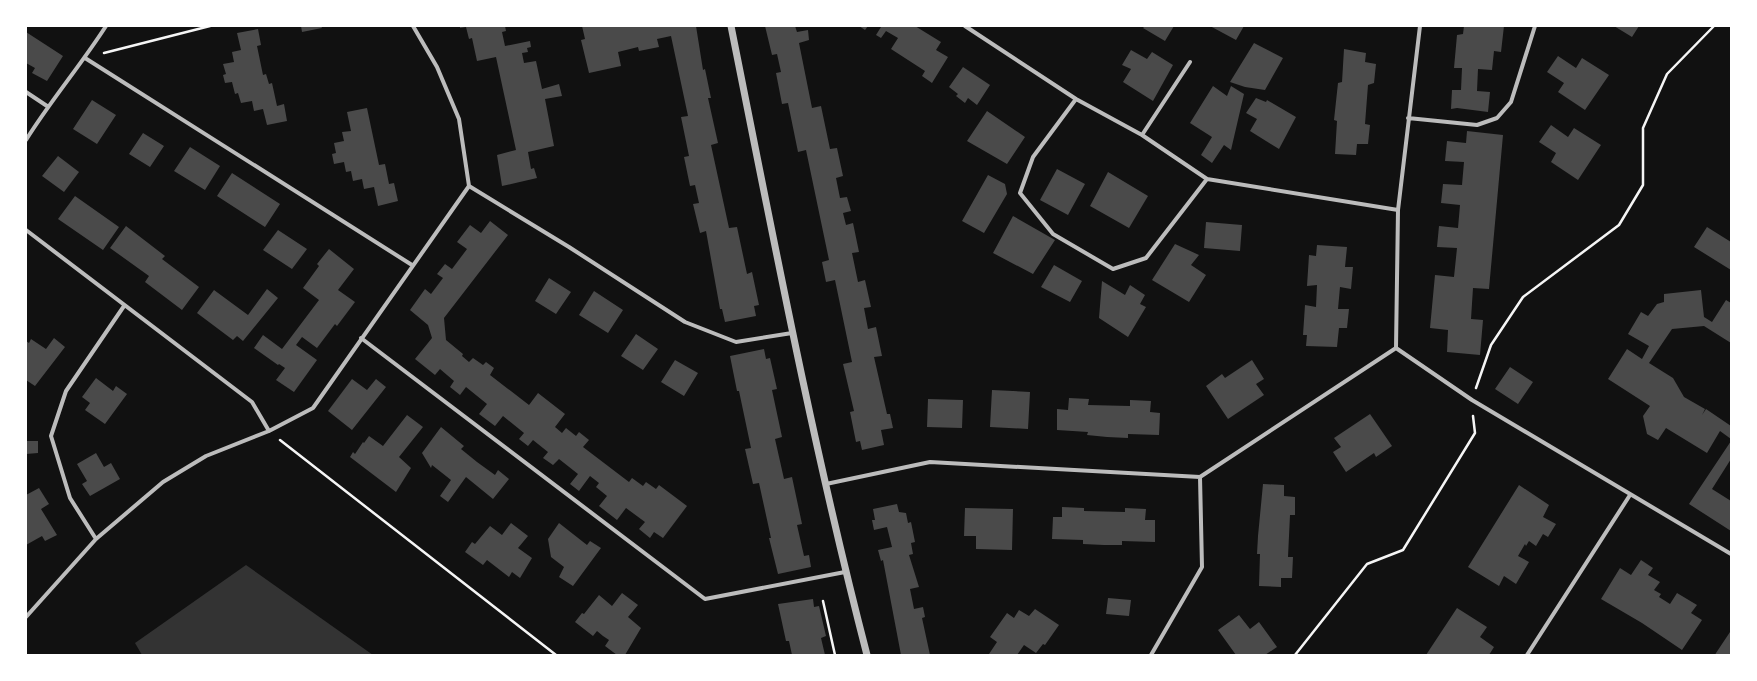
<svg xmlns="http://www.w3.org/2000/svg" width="1757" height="681" font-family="'Sofia Sans Condensed',sans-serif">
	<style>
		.water { fill: #333 }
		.building { fill: #4a4a4a }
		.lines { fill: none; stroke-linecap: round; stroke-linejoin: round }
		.path { stroke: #f5f5f5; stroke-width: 2.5 }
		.minor { stroke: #bcbcbc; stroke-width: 4 }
		.tertiary { stroke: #bcbcbc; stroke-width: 7 }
	</style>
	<rect width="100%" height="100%" fill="#111"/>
	<!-- water -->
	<path class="water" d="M246,565L373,655H142L135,643Z"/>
	<!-- building -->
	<path class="building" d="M301,26H321L322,28L302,32Z
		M460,26H505L506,31L502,32L505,46L530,41L531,47L527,48L528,52L522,53L524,63L536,61L542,89L559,84L562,96L545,99L554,146L528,152L531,169L534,168L537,178L502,186L497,155L516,150L496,57L477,61L472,38L469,39L466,27L460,28Z
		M582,26H696L703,70L705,69L711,98H708L718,143L711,145L729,228L737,227L747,274L752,272L759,305L754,306L756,316L725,322L722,309H720L706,231L700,233L693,204L699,203L695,185L690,186L684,157L689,156L681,117L688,116L671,36L657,39L659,47L639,51L638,47L618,52L621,66L589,73L581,40L585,39Z
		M765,26H795L797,32L808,30L809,40L799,43L812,108L821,106L830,149L837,148L843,176L836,178L840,198L847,197L851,211L843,213L846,225L853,223L859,252L852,253L858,282L865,280L871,307L864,308L868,329L876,327L882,356L874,357L887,414H890L893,428L881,430L884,445L862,450L860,441L856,442L850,412L854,411L843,364L852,362L835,280L826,282L822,262L829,260L806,150L798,152L788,103L782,104L776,73L781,72L777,54L772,55Z
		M859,26H868L865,30Z
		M879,26H915L941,42L936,50L948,57L932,83L922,76L925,71L891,49L898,38L886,31L881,38L876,35L881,27Z
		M1145,26H1174L1165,41L1143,28Z
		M1210,26H1244L1236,40Z
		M1464,26H1504L1501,52L1494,51L1492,70L1478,69L1477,91L1490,92L1488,112L1457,108L1451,109L1452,90H1461L1462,68H1454L1457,35L1463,34Z
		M1614,26H1639L1632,37Z
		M258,29L261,45L257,46L263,75L266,74L269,84L272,83L277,106L284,104L287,121L267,125L263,109L254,111L252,101L241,103L238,93L235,94L232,82L225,83L223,75L226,74L223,64L234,62L232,52L241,50L237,33Z
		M26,32L63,56L47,81L32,73L35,68L26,63Z
		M1254,43L1283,58L1265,90L1245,87L1230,82Z
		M1344,49L1366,53L1365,62L1376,64L1374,83L1368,85L1365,124L1370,125L1368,144H1357L1356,155L1335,154L1337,121L1334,120L1338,83L1342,82Z
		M1131,50L1147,59L1152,52L1173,65L1153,101L1123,82L1131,69L1122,65Z
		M1558,56L1576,68L1582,58L1609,75L1585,110L1558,92L1564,83L1547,72Z
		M963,67L990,85L977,105L968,98L965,103L956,96L958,94L949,87Z
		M1213,86L1227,96L1231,86L1244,94L1231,150L1224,145L1212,163L1201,155L1212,137L1190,123Z
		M1256,98L1266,102L1267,100L1296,117L1279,149L1250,131L1257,119L1246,113Z
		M92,100L116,115L97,144L73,129Z
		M367,108L379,165L385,164L389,184L394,183L398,201L378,206L374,187L364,189L362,179L353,181L351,171L346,172L344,162L334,164L332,154L336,153L334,143L344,141L342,132L351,131L347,112Z
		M987,111L1025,137L1007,164L967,141Z
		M1551,125L1568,137L1574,128L1601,145L1578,180L1551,162L1556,153L1539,142Z
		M1467,131L1503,135L1489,289L1473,288L1471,319L1483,320L1480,355L1447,352L1448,330L1430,328L1435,275L1454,277L1457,248L1437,247L1439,226L1458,228L1460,205L1441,203L1443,184L1462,185L1464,162L1445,161L1447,141L1466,143Z
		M143,133L164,146L150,167L129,154Z
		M190,147L220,166L205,190L174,171Z
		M58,156L79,172L64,192L42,176Z
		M1057,169L1085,184L1068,215L1040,200Z
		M1108,172L1148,196L1129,228L1090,206Z
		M232,173L280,204L265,227L217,196Z
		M988,175L1005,184L1007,194L984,233L962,221Z
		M75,196L119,227L103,250L58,219Z
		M1013,216L1055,240L1033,274L993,253Z
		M490,221L508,235L444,318L446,340L463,354L462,356L469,362L473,358L483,365L486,362L494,368L490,375L529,405L538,393L565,414L555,427L562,433L566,428L576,436L579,432L589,440L583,447L629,482L632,478L643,486L646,482L656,489L659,485L687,506L663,538L654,532L650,538L639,529L645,522L626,508L617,520L599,506L607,496L596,487L599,483L590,476L579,491L570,484L578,474L559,459L553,465L543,458L548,452L533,440L528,446L519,439L524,433L503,416L495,426L479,414L487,404L466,387L460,395L450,387L454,381L440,369L435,375L415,359L432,338L428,325L410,310L425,289L431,294L443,278L437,274L445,264L452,269L467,249L457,242L470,225L481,233Z
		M1206,222L1242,225L1240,251L1204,248Z
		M126,226L165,256L162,259L199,287L182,310L145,282L149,276L110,248Z
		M1707,227L1731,242V270L1694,247Z
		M278,230L307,249L292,269L263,250Z
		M1175,244L1199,255L1191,265L1206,275L1189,302L1152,280Z
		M1317,245L1347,247L1345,267H1353L1351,289L1340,287L1338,309H1349L1347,328H1339L1337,347L1306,346L1307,335H1303L1305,305L1316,307L1317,285L1307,286L1309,255L1316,256Z
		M329,249L354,269L338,290L355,302L337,326L335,324L317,348L302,337L296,345L317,360L294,392L276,380L285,368L279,364L278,365L254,348L263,335L282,349L319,300L303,288L319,266L317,264Z
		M1054,265L1082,281L1070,302L1041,287Z
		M549,278L571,292L556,314L535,301Z
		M1102,281L1125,295L1130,285L1145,295L1140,304L1146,307L1128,337L1099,318Z
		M267,289L278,298L243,341L237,336L233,340L197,313L214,290L248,315Z
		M1701,290L1704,317L1712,322L1726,300L1731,303V343L1704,326L1672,329L1649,363L1673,378L1684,397L1705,409L1702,415L1706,409L1731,426V439L1720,431L1707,453L1666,428L1658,440L1647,434L1643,416L1650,406L1608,379L1627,349L1642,359L1649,346L1628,334L1641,312L1648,316L1657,304L1664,302V294Z
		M594,291L623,310L608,333L579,315Z
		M636,334L658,349L643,370L621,356Z
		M54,338L65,347L35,386L26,380V341L29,343L31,339L46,349Z
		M764,349L766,359L770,358L777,389L772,390L782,437L775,439L784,479L792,477L802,524L797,525L804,556L809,555L811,567L778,574L769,538H771L759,483L753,484L745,449L751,448L739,391H737L730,356Z
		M675,360L698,373L684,396L661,382Z
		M1252,360L1264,379L1256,384L1264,395L1228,419L1206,386L1222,374L1225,378Z
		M1510,367L1533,382L1518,404L1495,389Z
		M96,378L113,391L116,386L127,394L105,424L85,410L90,403L82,397Z
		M352,379L367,390L376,379L386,387L352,430L328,411Z
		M992,390L1030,392L1028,429L990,427Z
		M1069,398L1089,399L1088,405L1130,406V400L1151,401L1150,412L1160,413L1159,435L1128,434V438L1107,437L1087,435L1088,432L1057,430V409L1068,410Z
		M928,399L963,400L962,428L927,427Z
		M1370,414L1392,446L1376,457L1374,453L1346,472L1333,452L1341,447L1334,438Z
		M407,415L423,427L399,457L411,468L396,492L350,457L353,452L355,454L363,442L364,443L369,436L383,446Z
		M441,427L464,446L461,449L477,462L495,475L498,470L509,479L493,499L466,477L448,502L440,496L451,480L432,465L431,468L422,453Z
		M26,441H38V453L26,454Z
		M1731,441V459L1712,489L1731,501V531L1689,504Z
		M96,453L104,467L111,463L120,479L90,496L82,484L87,481L77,464Z
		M1263,484L1284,485V496L1295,497V515H1290L1288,557H1293L1292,578H1281V587L1259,586L1260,554H1257L1258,536Z
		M1519,485L1549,505L1543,517L1556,524L1548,537L1543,534L1536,546L1529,541L1526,546L1525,544L1518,556L1529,562L1516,584L1504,576L1499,586L1468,567Z
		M39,488L49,504L41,509L57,535L45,541L42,536L26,545V495Z
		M897,504L899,512L906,513L908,523L911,522L915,542L911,543L913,554L909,555L919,587L910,589L914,609L923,607L925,617L922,618L930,655H901L883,560L881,561L878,550L892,547L887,527L874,530L872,520H875L873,509Z
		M1062,507L1084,508V511L1125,512V508L1146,509L1145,520H1155V542L1122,541V545H1104L1083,544V540L1052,539L1053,517H1062Z
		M965,508L1013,509L1012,550L976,549V536H964Z
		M511,523L528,536L518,548L532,558L520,578L512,572L509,577L487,560L483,565L465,552L472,542L475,544L490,526L502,535Z
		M559,523L587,545L590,541L601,548L573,586L559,577L564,567L551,557L548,539Z
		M1641,560L1653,568L1648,575L1660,582L1654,590L1661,594L1659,597L1670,604L1677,593L1697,605L1691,613L1702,620L1682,650L1642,623L1601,599L1620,568L1631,575Z
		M622,593L638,605L628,617L641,628L625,655H617L605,646L609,640L603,636L597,631L593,636L575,622L582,613L584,614L599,595L612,606Z
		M1108,598L1131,600L1129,616L1106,614Z
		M813,599L814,607L819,606L826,636L821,638L825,655H792L789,641H786L778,604Z
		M1457,608L1487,627L1480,637L1494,647L1489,655H1426Z
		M1035,609L1059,625L1045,645L1043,644L1036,653L1024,645L1017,655L989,654L997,642L990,637L1007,613L1014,618L1019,610L1029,616Z
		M1239,615L1250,629L1259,622L1277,647L1265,655H1236L1218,630Z
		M1730,632L1731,655H1715L1716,653Z"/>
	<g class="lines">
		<!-- path -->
		<path class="path" d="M104,53L210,26
			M1476,388L1491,345L1523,297L1619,225L1643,185V128L1667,74L1714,26
			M280,440L556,655
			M823,601L835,655
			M1295,655L1367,564L1403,550L1475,433L1473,416"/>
		<!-- minor -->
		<path class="minor" d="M965,26L1076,99L1142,135L1207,179L1398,210
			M85,58L412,265
			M26,92L47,106
			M1076,99L1033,157L1020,193L1053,234L1113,269L1146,258L1207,179
			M1408,118L1477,125L1497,118L1511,102L1535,26
			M1142,135L1190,62
			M26,140C51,100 81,65 106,26
			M469,186L569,247L685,322L736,342L792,333
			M26,230L252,402L269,431
			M361,338L705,599L845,572
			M1396,348L1472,400L1731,554
			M826,484L930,462L1200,477L1396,348L1398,210L1420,26
			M96,539L70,498L51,436L66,391L124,306
			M26,617L96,539L163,482L206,456L269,431L313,408L469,186L459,119L437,67L413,26
			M1151,655L1202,567L1200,477
			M1527,655L1630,495"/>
		<!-- tertiary -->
		<path class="tertiary" d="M731,26C773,236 813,447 867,655"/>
	</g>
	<!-- border -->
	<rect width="1757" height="681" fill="none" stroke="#ffffff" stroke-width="54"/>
</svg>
